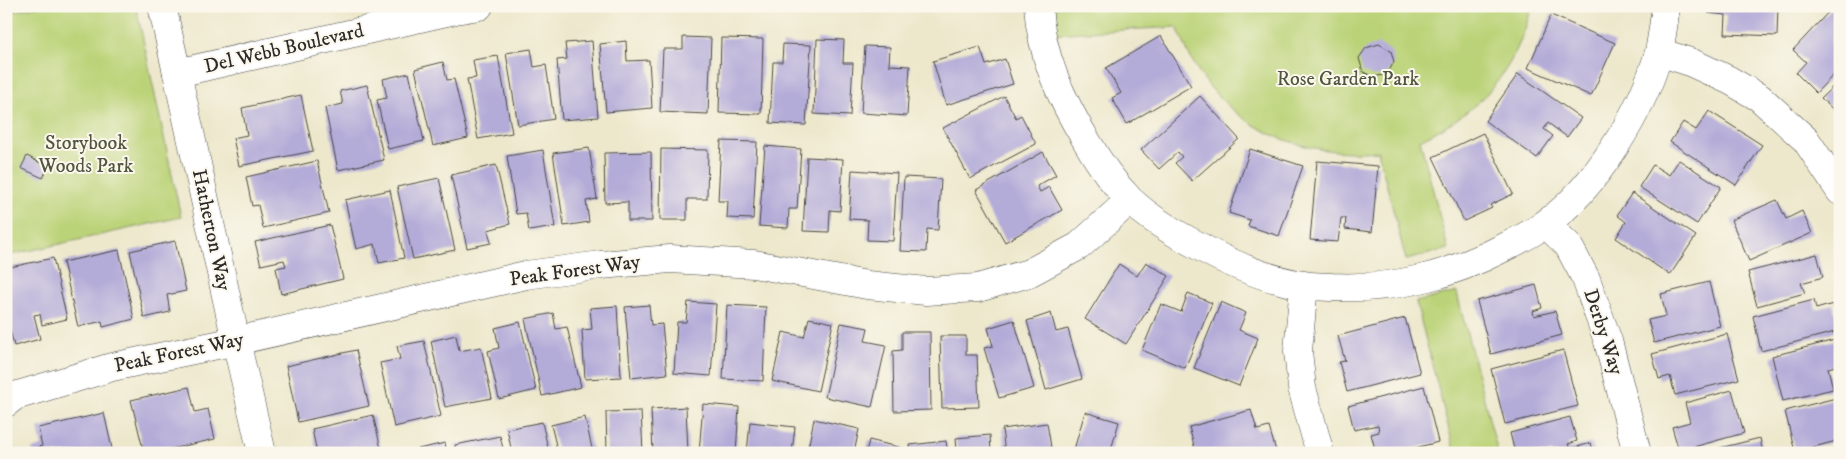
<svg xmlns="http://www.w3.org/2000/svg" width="1846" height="459" font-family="'IM FELL DW Pica',serif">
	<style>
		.green { fill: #bbd378; stroke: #737f52 }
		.building { fill: #b4acd8 }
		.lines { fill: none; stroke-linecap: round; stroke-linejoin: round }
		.minor-casing { stroke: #484743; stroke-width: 29 }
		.tertiary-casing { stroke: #484743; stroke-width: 29 }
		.minor { stroke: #fff; stroke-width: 28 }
		.tertiary { stroke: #fff; stroke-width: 28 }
		.labels { text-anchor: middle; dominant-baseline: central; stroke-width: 4; stroke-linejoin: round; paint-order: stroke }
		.street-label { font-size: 20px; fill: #2b2b2b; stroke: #fbf7ec }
		.park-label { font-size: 20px; fill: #4f553e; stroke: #fbf7ec }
	</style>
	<rect width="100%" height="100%" fill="#fbf7ec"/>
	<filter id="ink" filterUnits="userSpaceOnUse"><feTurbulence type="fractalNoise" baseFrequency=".02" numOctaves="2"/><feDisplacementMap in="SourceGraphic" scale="10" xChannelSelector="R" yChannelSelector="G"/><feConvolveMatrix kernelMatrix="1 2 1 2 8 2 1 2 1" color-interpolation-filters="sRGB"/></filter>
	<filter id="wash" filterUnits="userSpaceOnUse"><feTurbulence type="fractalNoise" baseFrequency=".0096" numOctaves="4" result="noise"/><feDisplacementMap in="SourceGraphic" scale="20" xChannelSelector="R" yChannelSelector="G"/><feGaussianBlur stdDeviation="1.12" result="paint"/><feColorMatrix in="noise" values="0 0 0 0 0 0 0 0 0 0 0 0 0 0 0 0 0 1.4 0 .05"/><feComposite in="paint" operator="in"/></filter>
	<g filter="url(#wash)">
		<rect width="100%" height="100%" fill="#ede8cc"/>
		<!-- green -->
		<path class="green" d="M39,6H136L181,217L6,256V13Z
			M1058,6H1532C1514,74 1483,109 1420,140L1448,249L1406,260L1378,151C1303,158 1231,129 1193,62C1187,51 1182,39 1177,27L1051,34L1052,14Z
			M1457,292L1460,306L1498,453H1455L1416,302Z"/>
		<g id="blocks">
			<!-- building -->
			<path class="building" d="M1708,6H1778L1777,36L1725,34L1726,15L1708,13Z
				M1834,6H1840V68L1816,93L1796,73L1806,62L1793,50Z
				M1551,15L1615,43L1591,96L1528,68Z
				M1161,36L1191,86L1127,124L1112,98L1121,93L1106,68Z
				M683,37L711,38L708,114L660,112L663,49H683Z
				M721,38L763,39L761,114L719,113Z
				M817,39L844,40L843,63H853L850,116L814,114Z
				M592,41L598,117L562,120L557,60L567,59L565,43Z
				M626,41L627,61L649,60L652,108L606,112L600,44Z
				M783,44L811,45L806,125L770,123L773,62H782Z
				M1379,44L1391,51L1394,62L1387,74L1374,77L1363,72L1359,58L1366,48Z
				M865,46L890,47L889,65L910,66L907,116L861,113Z
				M980,47L986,65L1005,59L1013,84L946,105L933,61Z
				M531,49L534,67L546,65L554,119L518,125L506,53Z
				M498,56L512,133L478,139L467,79L476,78L473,60Z
				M443,62L447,80L454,79L468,138L433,146L415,69Z
				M409,73L424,141L388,149L377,100L387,98L383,79Z
				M1518,74L1581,118L1567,137L1548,123L1544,129L1553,136L1537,158L1485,121Z
				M1840,80V116L1821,98Z
				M367,85L384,160L338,170L325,108L343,104L340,91Z
				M301,95L313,151L239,166L233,138L247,135L242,108Z
				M1004,96L1016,118L1021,115L1036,144L970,179L943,128Z
				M1200,96L1239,139L1192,181L1175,163L1182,157L1178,152L1159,169L1141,150Z
				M1709,111L1762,145L1736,185L1670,142L1683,122L1696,130Z
				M1483,133L1513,194L1490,205L1492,208L1464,221L1433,157Z
				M721,141L757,142L753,219L727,218L728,201H718Z
				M765,146L801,149L797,209H789L788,228L759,226Z
				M589,148L597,199L586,201L589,222L564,226L553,153Z
				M661,149L708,150L707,199H687V220H660Z
				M1250,149L1303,166L1279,236L1248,226L1250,220L1229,213Z
				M543,150L555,227L529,231L526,213L516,214L507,156Z
				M651,152L652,221H628V202L605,203L604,153Z
				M1043,152L1056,175L1037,186L1040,192L1049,187L1062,210L1005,242L976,190Z
				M27,156L48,167L43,178L21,168Z
				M807,157L843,159L840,211L830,210L829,232L803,231Z
				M1679,160L1721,187L1697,224L1639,187L1653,165L1669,175Z
				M317,161L329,213L263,228L258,205L252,206L246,177Z
				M1317,161L1378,166L1372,232L1345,229L1346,218H1341L1338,242L1310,240Z
				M496,165L510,224L488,230L491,243L467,248L451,175Z
				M852,170L897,173L893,241L867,240L868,220L849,219Z
				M904,177L941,179L938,230L927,229L926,252L900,251Z
				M439,178L455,250L413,259L397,187Z
				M390,190L404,258L379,263L375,244L356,249L345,200Z
				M1632,193L1696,236L1670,275L1616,238L1626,222L1617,215Z
				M1777,200L1786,219L1802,211L1812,233L1749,261L1731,220Z
				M330,225L343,279L281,294L276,268L286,266L284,260L261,265L255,242Z
				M175,241L186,291L167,295L170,312L144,318L130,251Z
				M119,250L134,319L103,327L102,321L78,327L63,262Z
				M1817,254L1823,277L1801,283L1805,293L1757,306L1748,272Z
				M53,258L67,319L42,325L40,314L34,315L40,339L14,346L6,313V268Z
				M1146,262L1169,276L1126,344L1085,319L1119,264L1137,276Z
				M1709,282L1720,326L1654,343L1648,320L1666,316L1661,294Z
				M1536,285L1542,308L1533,311L1534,316L1555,311L1562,335L1491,354L1477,301Z
				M1188,293L1212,303L1185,368L1142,350L1161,304L1181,312Z
				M1814,300L1816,309L1833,304L1839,331L1761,351L1753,316Z
				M688,302L716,304L711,376L674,373L677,322H686Z
				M1221,302L1246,313L1239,330L1258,338L1239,386L1194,368Z
				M649,305L651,325L662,324L667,374L631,378L625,307Z
				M727,305L766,307L763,381L723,379Z
				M617,306L621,377L585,379L582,330L592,329L590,308Z
				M553,313L556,329L567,327L581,387L542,396L525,319Z
				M1051,313L1056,332L1068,329L1082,379L1046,390L1027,321Z
				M809,318L833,323L818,391L772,381L783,332L804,337Z
				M1405,318L1420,373L1347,392L1339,362L1345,361L1338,336Z
				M1014,320L1034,388L999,398L984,348L993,346L988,328Z
				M520,322L536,390L499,399L488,351L499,348L495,328Z
				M841,323L868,328L865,341L886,345L872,407L825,397Z
				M902,332H930L931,410L894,411L893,351L902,350Z
				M1727,334L1739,379L1675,395L1670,376L1659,379L1652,354Z
				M456,335L459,351L481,347L492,398L445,407L431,341Z
				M940,336H966V355H977L979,407L942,408Z
				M1839,339L1840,365L1828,368L1833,389L1783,401L1772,356Z
				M424,341L441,416L394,427L380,363L400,359L397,346Z
				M356,350L369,406L298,422L286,366Z
				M1563,350L1578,406L1505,424L1491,369Z
				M1424,386L1438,442L1396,453H1376L1371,434L1379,432L1378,425L1354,430L1348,406Z
				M189,387L195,412L208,409L215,439L153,453H144L131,400Z
				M1732,390L1744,433L1679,451L1672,427L1690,422L1685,403Z
				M1840,397V440L1795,452L1785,411Z
				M703,404L739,407L736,453H699Z
				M686,407L688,453H653L651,409Z
				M1251,410L1257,430L1269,427L1276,451L1268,453H1196L1189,427Z
				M641,411L643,453H607L606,412Z
				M1085,412L1119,422L1110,453H1073Z
				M104,413L113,453H33L32,449L42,446L38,428Z
				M373,415L382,453H327V451L317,453L312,429Z
				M585,417L593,453H558L551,425Z
				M1570,417L1577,441L1568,444L1570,449L1591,443L1594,453H1515L1510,433Z
				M814,419L859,429L854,453H807Z
				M542,422L549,453H512L507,429Z
				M750,422L795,427L792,453H747Z
				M1047,423L1052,453H1005L1002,429Z
				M990,435L991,453H957L956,438Z
				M500,436L504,453H456L455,445Z
				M1760,438L1763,453H1705L1704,452Z
				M869,440L902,448L901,453H866Z
				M946,441L948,453H911L910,445Z
				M445,443L447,453H406L405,452Z"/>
		</g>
	</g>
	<g filter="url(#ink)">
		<use href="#blocks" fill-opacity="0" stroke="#484743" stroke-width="1"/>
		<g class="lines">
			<!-- minor casing -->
			<g class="minor-casing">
				<path id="minor" d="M1038,6C1041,55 1061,99 1086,140C1098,161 1113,183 1130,200C1147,216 1174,233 1195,244C1228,263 1266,279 1303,285C1312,287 1322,286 1331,287C1394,290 1449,276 1505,247C1519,240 1533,233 1545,224C1595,189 1643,110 1659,52C1662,37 1664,21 1666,6
					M1659,52L1690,62L1729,80L1760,98L1806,140L1840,191
					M177,73L236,341L262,453
					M1546,224L1568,245L1586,279L1608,341L1637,453
					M1304,285L1298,351L1302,388L1320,453
					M6,403L15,396L112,367L236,341L526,275L601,265L670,259L754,264L867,285L926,291L978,288L1029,273L1079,246L1130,200"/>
			</g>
			<!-- tertiary casing -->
			<g class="tertiary-casing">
				<path id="tertiary" d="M162,6L177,73L455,10L479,6"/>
			</g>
			<!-- minor -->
			<use href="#minor" class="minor"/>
			<!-- tertiary -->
			<use href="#tertiary" class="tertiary"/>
		</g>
	</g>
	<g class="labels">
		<!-- street labels -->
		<g class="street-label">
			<text transform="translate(284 49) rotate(-13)">Del Webb Boulevard</text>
			<text transform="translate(211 230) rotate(78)">Hatherton Way</text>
			<text transform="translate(575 271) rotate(-8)">Peak Forest Way</text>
			<text transform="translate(1603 332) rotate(72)">Derby Way</text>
			<text transform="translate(179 353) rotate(-12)">Peak Forest Way</text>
		</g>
		<!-- park labels -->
		<g class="park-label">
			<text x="1348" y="79">Rose Garden Park</text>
			<text x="86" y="143">Storybook<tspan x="86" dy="23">Woods Park</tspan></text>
		</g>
	</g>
	<!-- margin -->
	<rect width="1846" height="459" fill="none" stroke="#fbf7ec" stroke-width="25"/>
</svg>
